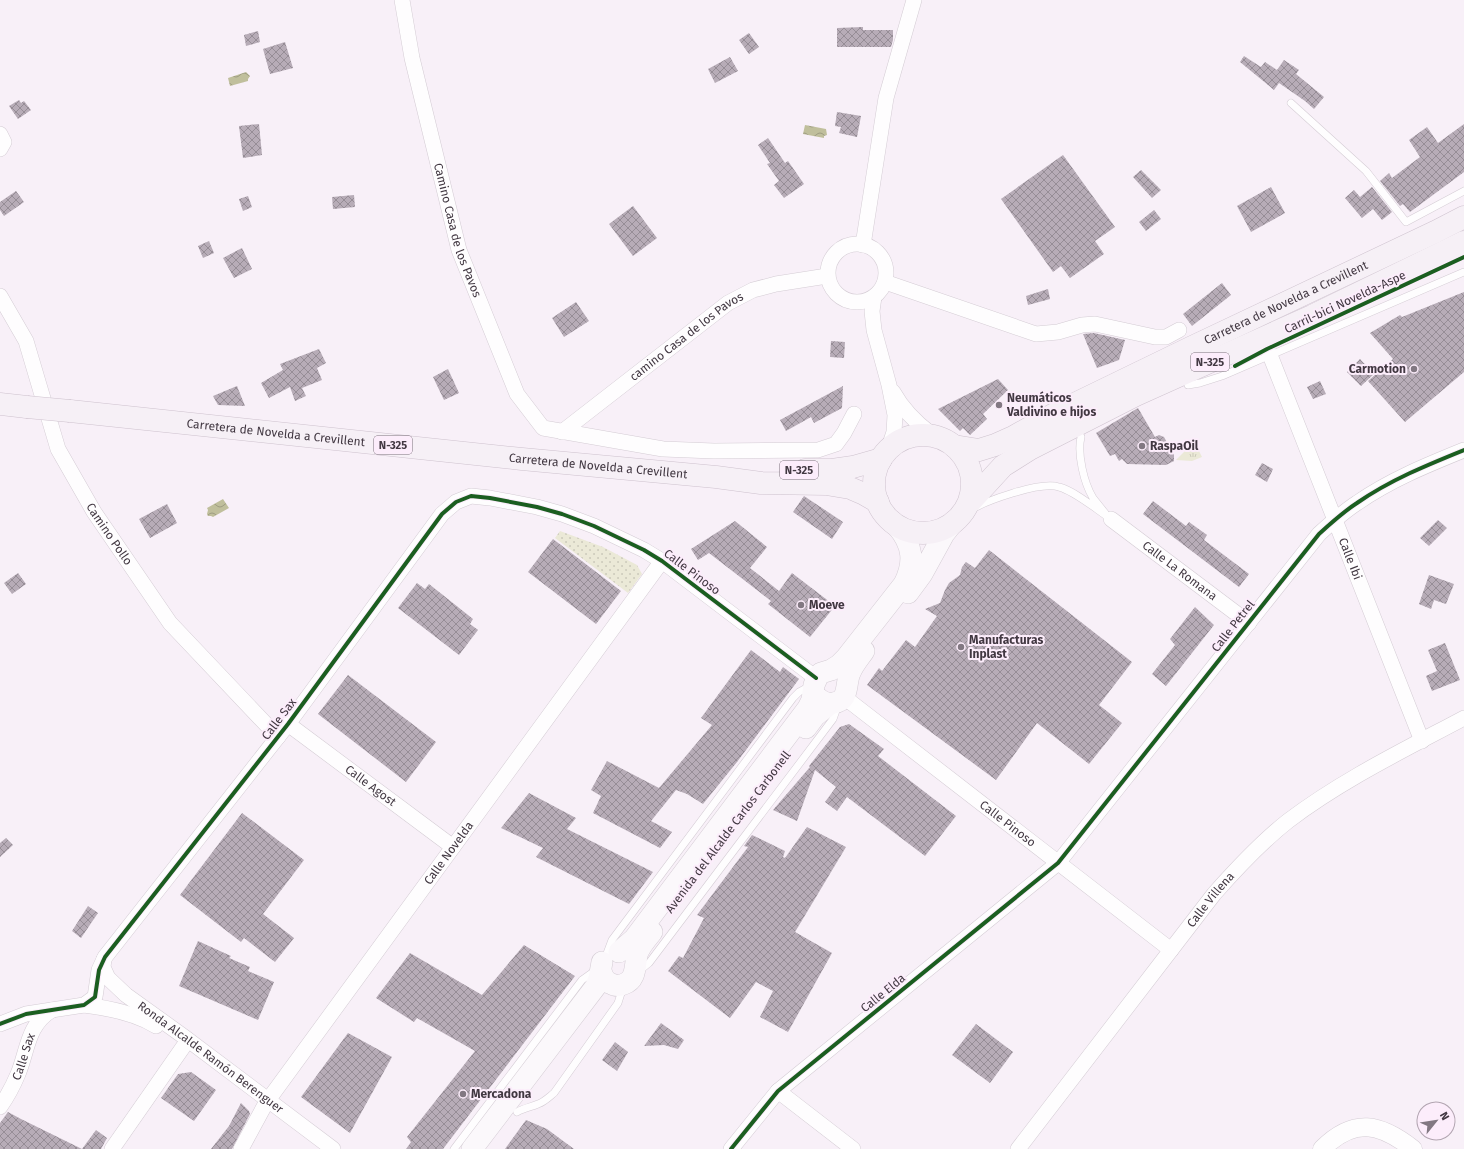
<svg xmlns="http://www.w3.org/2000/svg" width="1464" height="1149" font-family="'Fira Sans',sans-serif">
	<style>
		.grass { fill: url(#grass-dots) }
		.park { fill: url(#park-tufts) }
		.water { fill: url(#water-waves) }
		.building { fill: url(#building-cross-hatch) }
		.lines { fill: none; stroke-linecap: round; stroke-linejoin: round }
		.service-casing { stroke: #d4ccd4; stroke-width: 8 }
		.minor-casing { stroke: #d4ccd4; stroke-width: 16 }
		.tertiary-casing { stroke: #d4ccd4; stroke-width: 19 }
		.secondary-casing { stroke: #d4ccd4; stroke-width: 22 }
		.trunk-casing { stroke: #cec2ce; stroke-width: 23 }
		.service { stroke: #fefdfe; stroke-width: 7 }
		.minor { stroke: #fefdfe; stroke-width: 15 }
		.tertiary { stroke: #fefdfe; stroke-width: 18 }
		.secondary { stroke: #fbf8fb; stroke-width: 21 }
		.trunk { stroke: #f6f0f6; stroke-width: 22 }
		.trunk-bridge-casing { stroke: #cec2ce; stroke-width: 23; stroke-linecap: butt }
		.trunk-bridge { stroke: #f6f0f6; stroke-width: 22 }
		.cycleway-casing { stroke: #fcedfb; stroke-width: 6 }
		.cycleway { stroke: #1b5e20; stroke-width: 4 }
		.poi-dot { fill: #827882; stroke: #fcedfb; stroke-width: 1.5 }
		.labels { text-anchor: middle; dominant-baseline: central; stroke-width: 4; stroke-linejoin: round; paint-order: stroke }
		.shield { fill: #fcedfb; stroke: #7a6e7a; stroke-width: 1 }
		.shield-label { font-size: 11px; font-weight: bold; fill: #423842 }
		.street-label { font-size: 12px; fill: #423842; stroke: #fcedfb }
		.poi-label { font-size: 12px; font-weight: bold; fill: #423842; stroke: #fcedfb; text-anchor: start }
	</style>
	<defs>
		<pattern id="grass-dots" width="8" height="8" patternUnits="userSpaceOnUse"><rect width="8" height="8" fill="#ebe9d7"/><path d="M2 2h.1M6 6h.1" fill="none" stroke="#cbc9ba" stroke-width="1.8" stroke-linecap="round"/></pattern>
		<pattern id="park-tufts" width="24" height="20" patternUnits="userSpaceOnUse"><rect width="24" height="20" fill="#ebe9d7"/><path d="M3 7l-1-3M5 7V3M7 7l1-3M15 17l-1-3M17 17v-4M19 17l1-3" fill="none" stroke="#cbc9ba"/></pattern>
		<pattern id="water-waves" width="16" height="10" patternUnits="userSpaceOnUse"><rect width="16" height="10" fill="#c0bf9c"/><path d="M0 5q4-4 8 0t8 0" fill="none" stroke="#9e9c81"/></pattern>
		<pattern id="building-cross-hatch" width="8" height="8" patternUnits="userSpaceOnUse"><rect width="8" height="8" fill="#b7acb7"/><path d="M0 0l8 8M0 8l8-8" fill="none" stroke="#968d96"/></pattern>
	</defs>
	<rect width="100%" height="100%" fill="#f8f0f8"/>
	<!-- grass -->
	<path class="grass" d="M560,531L603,547L637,565L642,574L628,593L555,538Z"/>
	<!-- park -->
	<path class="park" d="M1185,451H1199L1202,457L1192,461L1176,460Z"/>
	<!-- water -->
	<path class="water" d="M246,72L250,76L248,79V81L230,86L228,78Z
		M805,125L826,129L827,135L824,136V138L803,134Z
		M223,499L229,508L213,517L211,516H208L207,514L208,510L207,508Z"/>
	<!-- building -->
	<path class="building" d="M863,27V30H893V40L891,47H837V28Z
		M258,31L260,42L246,46L244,35Z
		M749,33L759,47L749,54L739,40Z
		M285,42L293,68L270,74L263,49Z
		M1244,56L1261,67L1265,62L1277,70L1284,60L1299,70L1296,74L1324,97L1314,109L1305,101L1279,83L1274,90L1240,62Z
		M730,57L738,71L715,83L708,69Z
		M19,100L21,103L24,101L31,110L18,119L9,106Z
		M837,112L861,116L857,137L839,133L841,127L835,126Z
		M259,124L262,155L243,158L239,126Z
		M1464,124V172L1410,212L1403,204L1400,206L1380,181L1389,173L1392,178L1420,157L1409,140L1427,127L1438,143Z
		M768,138L785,163L788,161L804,184L784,198L774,185L779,181L767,164L770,163L758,145Z
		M1063,155L1115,227L1095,241L1104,254L1070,278L1061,266L1053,272L1001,199Z
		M1141,170L1161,190L1152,198L1133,177Z
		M1271,187L1285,213L1251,232L1237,206Z
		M1372,187L1392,212L1382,220L1373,209L1362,218L1345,198L1354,190L1360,197Z
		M16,191L24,202L4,216L0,210V202Z
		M354,195L355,207L333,209L332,197Z
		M248,196L252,207L243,211L239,199Z
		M633,206L657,238L633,256L609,224Z
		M1154,210L1161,219L1146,231L1139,222Z
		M209,241L214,253L203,258L198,246Z
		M242,248L252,269L234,278L223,258Z
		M1222,283L1231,295L1192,326L1183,314Z
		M1048,289L1050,299L1028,305L1026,296Z
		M1464,292V372L1405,422L1368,381L1393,359L1370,333L1400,315L1402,317Z
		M576,302L589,321L564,337L552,318Z
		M1094,333L1125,340L1119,360L1097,368L1083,334Z
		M831,341L845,342L844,358L830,357Z
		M319,349L326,363L317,368L322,380L302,388L306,396L295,401L290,387L269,398L261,383L283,370L280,364Z
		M1360,359L1374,374L1361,386L1347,372Z
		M448,369L459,393L444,400L433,377Z
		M998,379L1008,390L983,414L987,419L970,435L963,428L960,431L938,409Z
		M1320,381L1326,394L1313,399L1307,387Z
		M237,386L245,406L218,405L213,396Z
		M843,386L842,408L814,423L811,417L786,431L780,420Z
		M1138,408L1155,437L1159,435L1164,437L1174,455V461L1166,465L1127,464L1122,459L1119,461L1115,454L1110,456L1096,433Z
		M1262,463L1273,469L1267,482L1255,475Z
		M804,496L843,522L832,539L793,512Z
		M1153,501L1186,526L1189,522L1207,535L1204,540L1249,574L1239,587L1143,514Z
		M167,504L177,523L150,538L139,519Z
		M1438,520L1447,528L1429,546L1420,538Z
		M735,521L767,547L750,568L779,591L792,573L835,606L810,637L768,604L771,601L709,553L698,560L691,549Z
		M553,539L621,591L596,624L528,572Z
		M989,550L1132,662L1099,705L1122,723L1089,764L1037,723L996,780L867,685L879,668L882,671L906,640L915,647L937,616L925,609L940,603L945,590L949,583L960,575L962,567L966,562L975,568Z
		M18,573L26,584L12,594L4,583Z
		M1429,575L1454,584L1446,604L1434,600L1431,609L1419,604Z
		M417,583L425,589L429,584L473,619L470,624L478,630L459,655L398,608Z
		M1195,607L1214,625L1166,686L1152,674L1175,645L1170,639Z
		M1445,643L1460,680L1432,691L1426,676L1437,671L1428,650Z
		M751,650L780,672L783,667L799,679L737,762L703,804L687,794L676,790L651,821L672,832L660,848L593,813L601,796L591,790L607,761L659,788L712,725L701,718Z
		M348,675L436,742L406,782L318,714Z
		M849,724L884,749L878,756L956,816L925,856L847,797L837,811L825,802L836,787L815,770L797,821L773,810L810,767L809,766L840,727Z
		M529,793L576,818L567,829L653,872L629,904L536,857L543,848L501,828Z
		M242,813L304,860L263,914L294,938L275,962L244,938L241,942L180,895Z
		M807,827L846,847L795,932L832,953L788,1032L760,1017L773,991L756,982L730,1018L668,971L679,956L683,958L704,918L697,915L748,847L744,846L752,835L785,851L783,857L785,858Z
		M6,838L13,845L0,857V843Z
		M88,906L98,913L81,938L72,931Z
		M198,941L231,956L229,958L250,967L248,971L274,982L258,1020L179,986Z
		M524,945L575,976L443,1149H406L411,1142L407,1137L475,1051L417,1018L414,1022L376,998L410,953L482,995Z
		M661,1023L684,1040L678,1049L664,1045L644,1046Z
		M976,1024L1013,1052L990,1083L952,1055Z
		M348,1033L392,1057L350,1133L301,1097Z
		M615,1042L628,1052L617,1071L602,1060Z
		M191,1072L216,1090L194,1121L161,1098L178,1074Z
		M241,1103L249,1111L250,1114L232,1149H211L229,1126Z
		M8,1112L21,1119L82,1149L96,1130L107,1138L101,1149H0V1123Z
		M526,1120L547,1129L574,1149H505Z"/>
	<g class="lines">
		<!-- service casing -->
		<g class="service-casing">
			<path id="service" d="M1291,103L1366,171L1406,222L1464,191
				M1188,385L1200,383L1222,376L1464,272
				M1081,437C1077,454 1084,483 1093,498C1097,503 1101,508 1105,513
				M959,519C963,516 966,513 969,511C985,501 1040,481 1059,487C1075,491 1097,510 1111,519
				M606,956L612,940L793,698L799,692L810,686
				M639,971L649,963L833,719L838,705
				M517,1112C524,1108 531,1107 538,1104C544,1102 549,1097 554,1093L618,1003L623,987
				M454,1149L582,980L596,970"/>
		</g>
		<!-- minor casing -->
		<g class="minor-casing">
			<g id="minor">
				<path id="s1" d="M402,0L412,58L459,250L517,394L543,428L663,449L714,451L818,450L836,444L844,433L854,414"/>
				<path d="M0,134L4,142L0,149"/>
				<circle cx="857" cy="273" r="29"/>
				<path d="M863,245L886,98L914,0"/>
				<path d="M885,282L1036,334L1058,332L1082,325L1095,324L1155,337H1166L1179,330"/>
				<path id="s2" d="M0,296L26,341L58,449L94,512L170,623L278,737"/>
				<path d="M874,297L872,311L874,330L889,385L895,415L894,432L888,450"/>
				<path id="s3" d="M1270,355L1422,741"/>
				<path d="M893,392C903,410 915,422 931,434"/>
				<path id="s4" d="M562,432L728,303L753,290L776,284L827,276"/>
				<path id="s5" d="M1111,519L1249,623"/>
				<path id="s6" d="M844,697L1171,950"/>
				<path id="s7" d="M288,724L453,847"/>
				<path id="s8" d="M104,959L103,967L108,978L126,995L183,1036L333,1149"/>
				<path d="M84,1005C109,1008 135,1013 156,1026"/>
				<path d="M0,1024L26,1014L84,1005L95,997L99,970L105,957L288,724L442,514L456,502L471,496L490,498L537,507L562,514L594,526L644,550L662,561L816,678"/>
				<path d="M778,1091L853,1149"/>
				<path id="s9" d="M0,1107C7,1097 13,1086 18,1074C28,1050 27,1025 52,1010"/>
				<path d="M112,1149L188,1040"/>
				<path id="s10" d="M241,1149L266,1103L662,561"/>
				<path d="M731,1149L778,1091L1058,863L1319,534C1331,523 1343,512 1357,503C1390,480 1427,465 1464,450"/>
				<path id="s11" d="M1018,1149L1214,894C1237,868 1260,843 1288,821C1342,780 1404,750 1464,718"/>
			</g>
		</g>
		<!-- tertiary casing -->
		<g class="tertiary-casing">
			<path id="tertiary" d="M1322,1149C1354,1117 1380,1123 1413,1149"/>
		</g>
		<!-- secondary casing -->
		<g class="secondary-casing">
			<path id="secondary" d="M908,593L922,574L944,534L952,524
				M818,698C822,702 827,704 833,703C850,701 845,684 850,673C853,665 859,658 864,651
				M806,728L815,716L830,704
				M619,952L634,939L808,708L812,700L814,685L818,676L821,673L831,670L839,665L846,658L904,584C915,562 913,545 897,526
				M601,970C602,976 605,982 612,984C615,986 620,986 624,984C638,979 634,963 638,952C641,945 647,938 652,932
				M472,1149L596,986L599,979L602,962"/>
		</g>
		<!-- trunk casing -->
		<g class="trunk-casing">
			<g id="trunk">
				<path d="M0,404L27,407"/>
				<path id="s12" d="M70,411L522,459L716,477L761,483L826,484L850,488L864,494L878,502"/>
				<circle cx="923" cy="484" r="49"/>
				<path id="s13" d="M954,446L979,450L995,445L1013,437L1056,413L1190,348L1435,232L1464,217"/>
				<path d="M805,470H832L853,467L881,459"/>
				<path d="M970,502L1003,466L1030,449L1136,395L1312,316L1464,242"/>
			</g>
		</g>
		<!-- service -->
		<use href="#service" class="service"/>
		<!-- minor -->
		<use href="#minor" class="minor"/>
		<!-- tertiary -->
		<use href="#tertiary" class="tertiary"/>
		<!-- secondary -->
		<use href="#secondary" class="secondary"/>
		<!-- trunk -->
		<use href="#trunk" class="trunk"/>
		<!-- trunk-bridge casing -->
		<g class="trunk-bridge-casing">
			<path id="trunk-bridge" d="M27,407L70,411"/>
		</g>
		<!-- trunk-bridge -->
		<use href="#trunk-bridge" class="trunk-bridge"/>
		<!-- cycleway casing -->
		<g class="cycleway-casing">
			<path id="cycleway" d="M1235,366L1267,349L1464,257
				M0,1024L26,1014L84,1005L95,997L99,970L105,957L288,724L442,514L456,502L471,496L490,498L537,507L562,514L594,526L644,550L662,561L816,678
				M731,1149L778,1091L1058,863L1319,534C1331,523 1343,512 1357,503C1390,480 1427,465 1464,450"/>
		</g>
		<!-- cycleway -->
		<use href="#cycleway" class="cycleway"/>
	</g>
	<!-- markers -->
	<g class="poi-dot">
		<circle cx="1414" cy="369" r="4"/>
		<circle cx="999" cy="405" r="4"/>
		<circle cx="1142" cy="446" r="4"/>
		<circle cx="801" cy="605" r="4"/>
		<circle cx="961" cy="647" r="4"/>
		<circle cx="463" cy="1094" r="4"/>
	</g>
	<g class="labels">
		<!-- shield labels -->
		<g class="shield">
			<rect x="1191" y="353" width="38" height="18" rx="3"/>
			<rect x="374" y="436" width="38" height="18" rx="3"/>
			<rect x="780" y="461" width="38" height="18" rx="3"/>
		</g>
		<g class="shield-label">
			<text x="1210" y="362">N-325</text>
			<text x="393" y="445">N-325</text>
			<text x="799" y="470">N-325</text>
		</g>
		<!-- street labels -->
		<g class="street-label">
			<text stroke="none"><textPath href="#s1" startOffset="237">Camino Casa de los Pavos</textPath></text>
			<text transform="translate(1345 302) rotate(-25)">Carril-bici Novelda-Aspe</text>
			<text stroke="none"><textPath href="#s13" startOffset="366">Carretera de Novelda a Crevillent</textPath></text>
			<text stroke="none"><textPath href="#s4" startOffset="157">camino Casa de los Pavos</textPath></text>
			<text stroke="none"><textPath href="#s12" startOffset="207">Carretera de Novelda a Crevillent</textPath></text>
			<text stroke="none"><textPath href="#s12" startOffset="531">Carretera de Novelda a Crevillent</textPath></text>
			<text stroke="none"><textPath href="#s2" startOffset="264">Camino Pollo</textPath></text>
			<text stroke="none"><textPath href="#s3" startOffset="219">Calle Ibi</textPath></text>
			<text stroke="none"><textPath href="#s5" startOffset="86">Calle La Romana</textPath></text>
			<text transform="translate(692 572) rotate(37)">Calle Pinoso</text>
			<text transform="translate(1233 626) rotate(-52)">Calle Petrel</text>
			<text transform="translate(279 719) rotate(-53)">Calle Sax</text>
			<text stroke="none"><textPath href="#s7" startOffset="103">Calle Agost</textPath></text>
			<text stroke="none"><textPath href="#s6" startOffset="207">Calle Pinoso</textPath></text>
			<text transform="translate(728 832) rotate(-53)">Avenida del Alcalde Carlos Carbonell</text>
			<text stroke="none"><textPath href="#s10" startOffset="362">Calle Novelda</textPath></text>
			<text stroke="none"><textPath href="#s11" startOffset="315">Calle Villena</textPath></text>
			<text transform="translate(883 993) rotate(-39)">Calle Elda</text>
			<text stroke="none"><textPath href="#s9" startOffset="56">Calle Sax</textPath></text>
			<text stroke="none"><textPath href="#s8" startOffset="150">Ronda Alcalde Ramón Berenguer</textPath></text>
		</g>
		<!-- poi labels -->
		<g class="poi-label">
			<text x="1406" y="369" text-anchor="end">Carmotion</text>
			<text x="1007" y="398">Neumáticos<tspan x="1007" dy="14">Valdivino e hijos</tspan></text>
			<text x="1150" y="446">RaspaOil</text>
			<text x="809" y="605">Moeve</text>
			<text x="969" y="640">Manufacturas<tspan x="969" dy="14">Inplast</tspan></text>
			<text x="471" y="1094">Mercadona</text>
		</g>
	</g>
	<!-- north arrow -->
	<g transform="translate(1436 1121) rotate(60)"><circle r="19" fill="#fcedfb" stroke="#b2a5b1"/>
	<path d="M0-3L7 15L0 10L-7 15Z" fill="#827882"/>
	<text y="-6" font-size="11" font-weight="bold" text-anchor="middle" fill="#423842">N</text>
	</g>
</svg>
